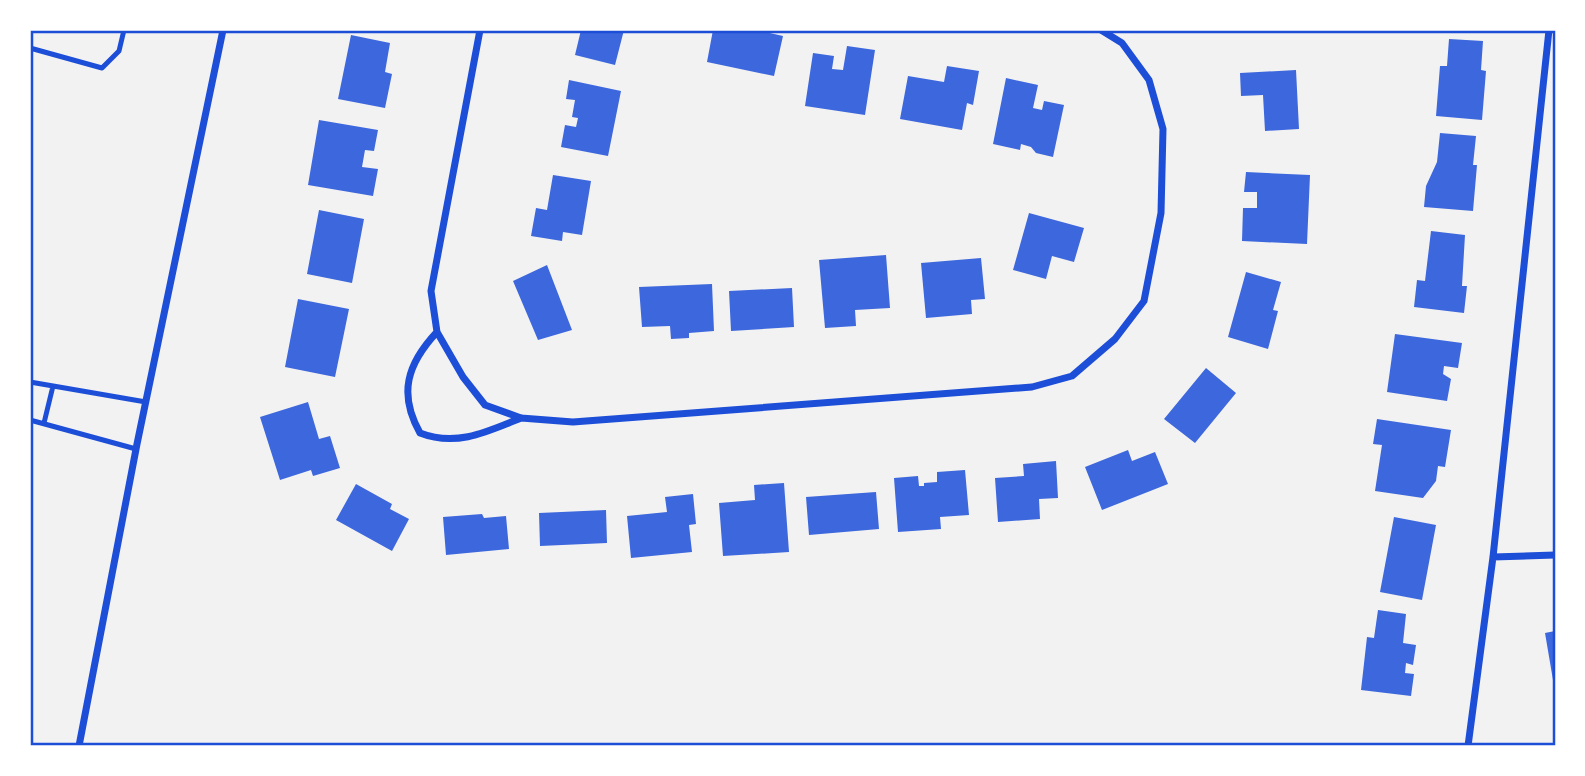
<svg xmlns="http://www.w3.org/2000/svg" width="1585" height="776" font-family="'Space Grotesk',sans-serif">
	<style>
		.building { fill: #3d67dc }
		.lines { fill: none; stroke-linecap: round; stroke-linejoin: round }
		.service { stroke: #1d4ed8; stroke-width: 5 }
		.minor { stroke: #1d4ed8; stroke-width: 7 }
		.neatline { fill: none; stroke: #1d4ed8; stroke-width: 2.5 }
	</style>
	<rect width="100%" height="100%" fill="#f2f2f2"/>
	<!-- building -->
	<path class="building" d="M581,30H624L615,65L575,55Z
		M713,30H756L783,36L774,76L707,62Z
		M351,35L390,43L385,72L392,74L385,108L338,99Z
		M1449,39L1483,41L1481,70L1486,71L1482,120L1436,116L1440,66H1447Z
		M847,46L875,50L865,115L805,106L813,53L834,56L832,69L843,70Z
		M947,66L979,71L973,105L967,103L962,130L900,119L908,76L944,82Z
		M1296,70L1299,129L1265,131L1263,95L1241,96L1240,73Z
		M1006,78L1038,85L1033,108L1042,110L1044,101L1064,105L1053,157L1036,153L1031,147L1021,144L1020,150L993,144Z
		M569,80L621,91L608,156L561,147L565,125L576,127L578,118L572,117L575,100L566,99Z
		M319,120L378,130L374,151L365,150L362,167L378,169L373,196L308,185Z
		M1440,133L1476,136L1473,165H1477L1473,211L1424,207L1426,186L1437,162Z
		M1246,172L1310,175L1307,244L1242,241L1243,208H1257V192H1244Z
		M553,175L591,181L582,235L563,232L562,241L531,236L536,208L547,210Z
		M319,210L364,219L352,283L307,274Z
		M1029,213L1084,228L1074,262L1052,256L1046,279L1013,270Z
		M1431,231L1465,235L1462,286H1467L1464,313L1414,307L1417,280L1425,281Z
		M886,255L890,308L855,310L856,326L825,328L819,260Z
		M981,258L985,299L971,300L972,314L926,318L921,263Z
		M547,265L572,330L538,340L513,281Z
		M1246,272L1281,282L1273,310L1278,311L1268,349L1228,337Z
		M712,284L714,331L689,333V338L671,339L670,326L642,327L639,287Z
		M792,288L794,327L731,331L729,291Z
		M298,299L349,309L335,377L285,367Z
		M1395,334L1462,343L1458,368L1444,366L1443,374L1451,379L1447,401L1387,392Z
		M1206,368L1236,393L1195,443L1164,419Z
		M308,402L319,439L330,436L340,468L313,476L311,470L280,480L260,417Z
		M1377,419L1451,430L1445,467L1438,466L1436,481L1423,498L1375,491L1382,445L1373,444Z
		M1128,450L1132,461L1155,452L1168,484L1102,510L1085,467Z
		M1056,461L1058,498L1039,499L1040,519L998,522L995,478L1024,476L1023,464Z
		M965,470L969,515L940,517L941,529L898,532L894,478L918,476L919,486H924V483L937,482V472Z
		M784,483L789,552L723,556L719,503L755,500L754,485Z
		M356,484L392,504L390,509L409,519L392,551L336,520Z
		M876,492L879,529L809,535L806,497Z
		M693,494L696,524L689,525L692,552L631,558L627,516L667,512L665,497Z
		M606,510L607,543L540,546L539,513Z
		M482,514L484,518L506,516L509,549L446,555L443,517Z
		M1394,517L1436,525L1422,600L1380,592Z
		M1378,610L1406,614L1403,643L1416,645L1413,665L1406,663L1405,673L1414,674L1411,696L1361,690L1367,637L1374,638Z
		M1555,631V686H1554L1545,633Z"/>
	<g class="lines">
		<!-- service -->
		<path class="service" d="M30,48L102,68L119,51L124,30
			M30,382L146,402
			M30,420L136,449
			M44,423L53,386"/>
		<!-- minor -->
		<path class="minor" d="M480,30L431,291L437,332L463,377L485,405L521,418L573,422L1032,387L1072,376L1115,339L1144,301L1161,213L1163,129L1149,80L1122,43L1101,30
			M437,332C407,364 398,394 420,433C456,447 487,432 521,418
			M1493,557L1555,555
			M79,746L137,444L223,30
			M1468,746L1493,557L1549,30"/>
	</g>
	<!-- border -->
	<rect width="1585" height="776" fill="none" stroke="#ffffff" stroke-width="63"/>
	<rect x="32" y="32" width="1522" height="712" class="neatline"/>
</svg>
